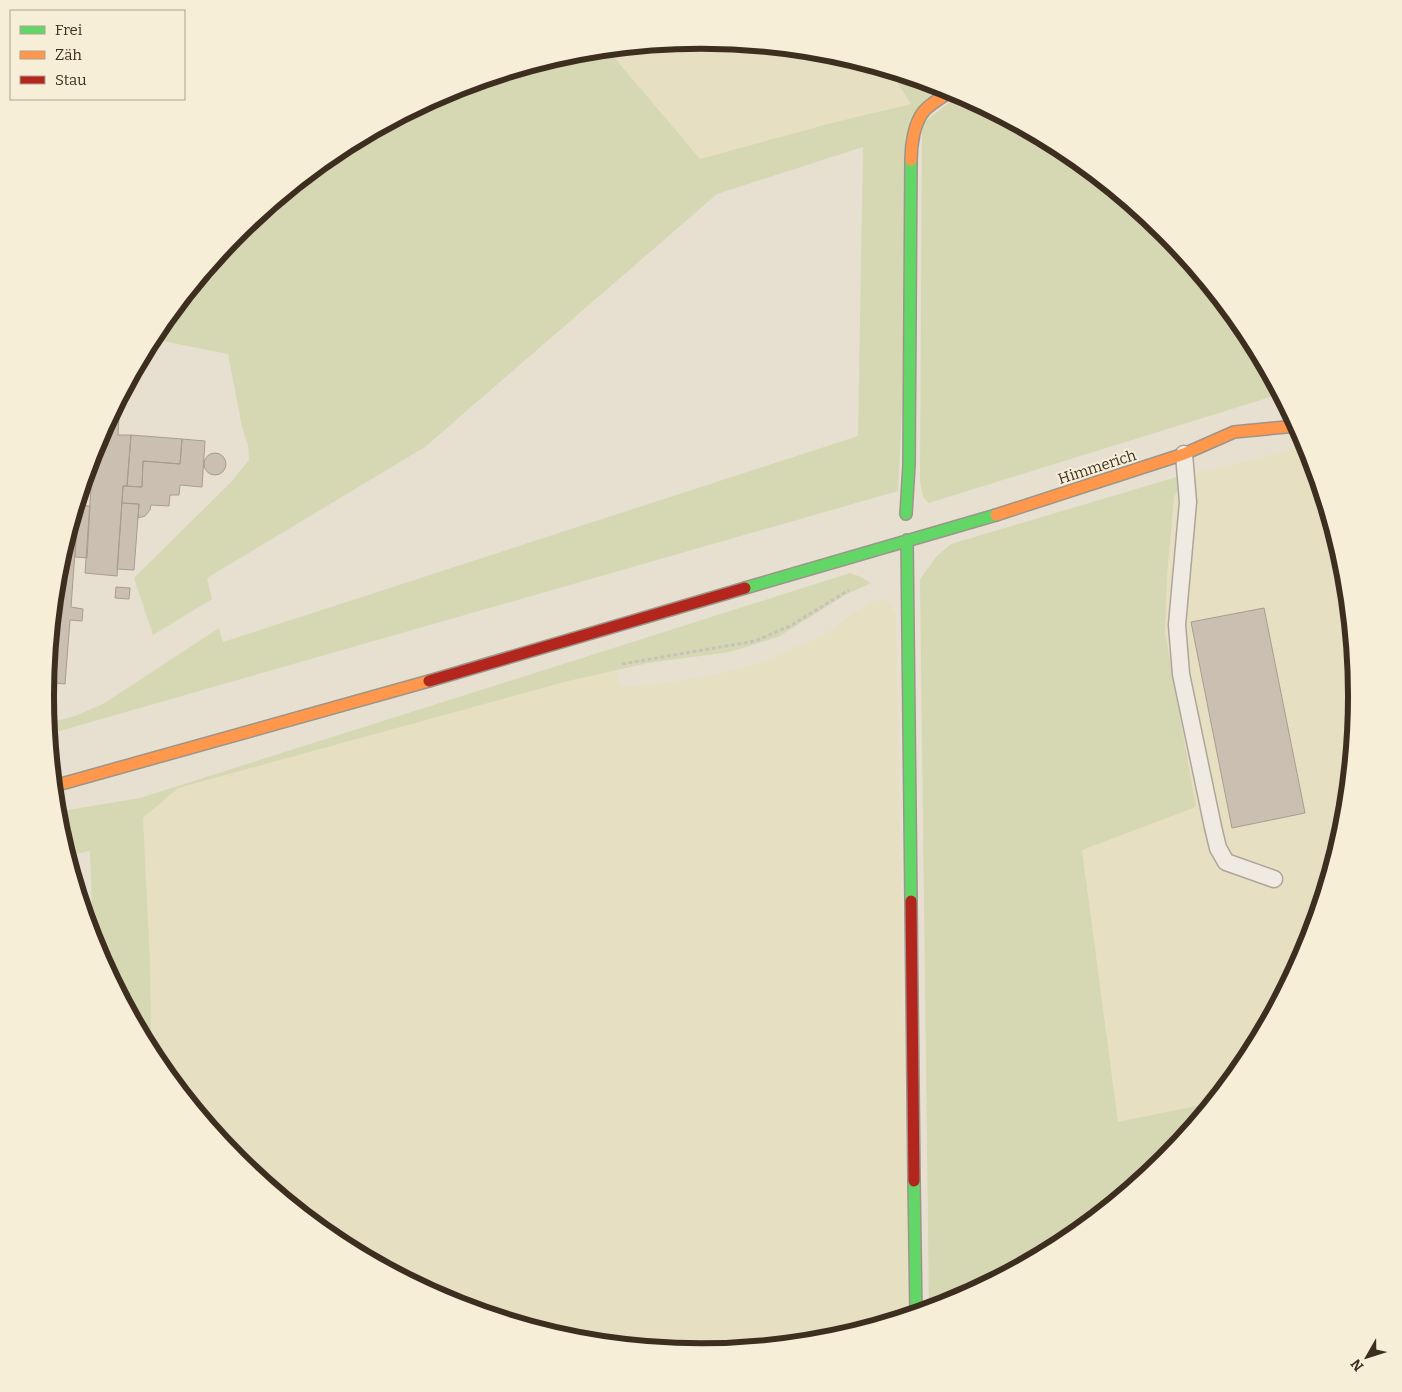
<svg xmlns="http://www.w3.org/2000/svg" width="1402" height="1392" font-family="Bitter,serif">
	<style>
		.farmland { fill: #e6dfc2 }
		.green { fill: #d6d7b3 }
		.building { fill: #cbbfb2; stroke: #a89c90 }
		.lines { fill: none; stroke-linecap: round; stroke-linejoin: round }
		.lane-casing { stroke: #ada599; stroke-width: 19 }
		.fast-casing { stroke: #9c958a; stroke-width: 14 }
		.slow-casing { stroke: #9c958a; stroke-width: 14 }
		.jam-casing { stroke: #9c958a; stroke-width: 14 }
		.path { stroke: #c8c2b9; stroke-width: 3; stroke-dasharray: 4 2.5; stroke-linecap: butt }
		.lane { stroke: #efebe3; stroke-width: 16 }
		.fast { stroke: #63d668; stroke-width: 11 }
		.slow { stroke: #ff974d; stroke-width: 11 }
		.jam { stroke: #b3261e; stroke-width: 11 }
		.labels { text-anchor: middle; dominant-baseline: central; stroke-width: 4; stroke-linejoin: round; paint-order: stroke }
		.street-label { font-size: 15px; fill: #3d2e20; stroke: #f7eed8 }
		.rim { fill: none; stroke: #3d2e20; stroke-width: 6 }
	</style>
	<rect width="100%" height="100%" fill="#e7e0d1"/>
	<!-- farmland -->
	<path class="farmland" d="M701,40L829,53L890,71L911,104L832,123L700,159L607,49Z
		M1306,444L1344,568L1357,696L1344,824L1307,947L1246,1061L1211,1103L1118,1122L1082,849L1196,807L1165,633L1167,576L1174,497L1179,488L1180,476L1251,460Z
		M887,600L896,614L909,1315L829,1339L701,1352L573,1339L450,1302L336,1241L237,1160L155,1060L151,1052L150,963L143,818L178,788L568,681L616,669L620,687L665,683L719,674L767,660L825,634L871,601Z"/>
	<!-- green -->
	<path class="green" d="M607,49L700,159L832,123L911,104L890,71L944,88L917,109L898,491L49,734L48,723L75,716L103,704L219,628L223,642L858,436L863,147L717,194L425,447L207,578L212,599L153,635L134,578L231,482L249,460L248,445L242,427L228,354L152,339L156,331L237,232L337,150L450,90L573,53Z
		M960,94L1066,151L1165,232L1247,332L1280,394L929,503L923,497L920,482L922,124Z
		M1180,476L1179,488L1174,497L1167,576L1165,633L1196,807L1082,850L1118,1122L1211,1103L1165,1160L1065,1242L952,1302L929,1309L920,579L937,556L951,544Z
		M850,573L861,577L871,583L847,594L778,637L730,652L648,663L568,681L178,788L143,818L150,963L151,1052L95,947L93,941L90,851L67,856L58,824L56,812L140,798Z"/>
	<!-- building -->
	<path class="building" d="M110,417H119L118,435H131L127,486H123L117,576L85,573L91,488L82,487L95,445Z
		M131,435L182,439L180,464L143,461L142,487L127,486Z
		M182,439L205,441L202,487L180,485L179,495H170L169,506L151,505L150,510L145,516L138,518L139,504L122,503L123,486L142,487L143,461L180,464Z
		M204 464a11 11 0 1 1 22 0a11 11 0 1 1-22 0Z
		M122,503L139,504L134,570L117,569Z
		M77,505L90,506L87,558L75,557L77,525L71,524Z
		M71,524L77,525L71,607L83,609L82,621L70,620L65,684L46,682L58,568Z
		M116,587L130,588L129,599L115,598Z
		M1264,608L1305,813L1232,828L1191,622Z"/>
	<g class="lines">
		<!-- lane casing -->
		<g class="lane-casing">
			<path id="lane" d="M1184,454L1188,502L1177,625L1181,674L1213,827L1218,848L1226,862L1274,879"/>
		</g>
		<!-- fast casing -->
		<g class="fast-casing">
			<path id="fast" d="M906,514L909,465L911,160
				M907,540L911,901
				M745,588L996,515
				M914,1181L916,1313"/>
		</g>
		<!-- slow casing -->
		<g class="slow-casing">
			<path id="slow" d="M911,160C911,145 914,123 924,111C931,103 944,96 953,90
				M996,515L1184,454L1234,432L1297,426
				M54,786L429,681"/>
		</g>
		<!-- jam casing -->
		<g class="jam-casing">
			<path id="jam" d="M429,681L745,588
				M911,901L914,1181"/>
		</g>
		<!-- path -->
		<path class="path" d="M622,664L755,641L790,626L849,590"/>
		<!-- lane -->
		<use href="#lane" class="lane"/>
		<!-- fast -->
		<use href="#fast" class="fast"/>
		<!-- slow -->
		<use href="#slow" class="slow"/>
		<!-- jam -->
		<use href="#jam" class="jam"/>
	</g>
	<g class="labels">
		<!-- street labels -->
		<g class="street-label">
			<text transform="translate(1097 467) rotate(-18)">Himmerich</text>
		</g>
	</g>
	<!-- crop -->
	<path d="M0 0H1402V1392H0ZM54 696a647 647 0 1 1 1294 0a647 647 0 1 1-1294 0Z" fill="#f7eed8" fill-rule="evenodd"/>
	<path class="rim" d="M54 696a647 647 0 1 1 1294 0a647 647 0 1 1-1294 0Z"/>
	<!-- legend -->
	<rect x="10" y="10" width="175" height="90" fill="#f7eed8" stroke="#ada18e"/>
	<rect x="20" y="26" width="25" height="8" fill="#63d668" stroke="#ada18e"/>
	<text x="55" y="35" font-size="15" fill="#3d2e20">Frei</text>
	<rect x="20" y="51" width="25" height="8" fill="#ff974d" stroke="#ada18e"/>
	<text x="55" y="60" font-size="15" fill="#3d2e20">Zäh</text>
	<rect x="20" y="76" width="25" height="8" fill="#b3261e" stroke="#ada18e"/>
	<text x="55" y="85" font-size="15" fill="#3d2e20">Stau</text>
	<!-- north arrow -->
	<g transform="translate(1367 1357) rotate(231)" stroke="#f7eed8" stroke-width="4" paint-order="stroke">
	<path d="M0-4L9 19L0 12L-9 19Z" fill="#3d2e20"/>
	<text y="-8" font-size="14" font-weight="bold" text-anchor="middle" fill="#3d2e20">N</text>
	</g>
</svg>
